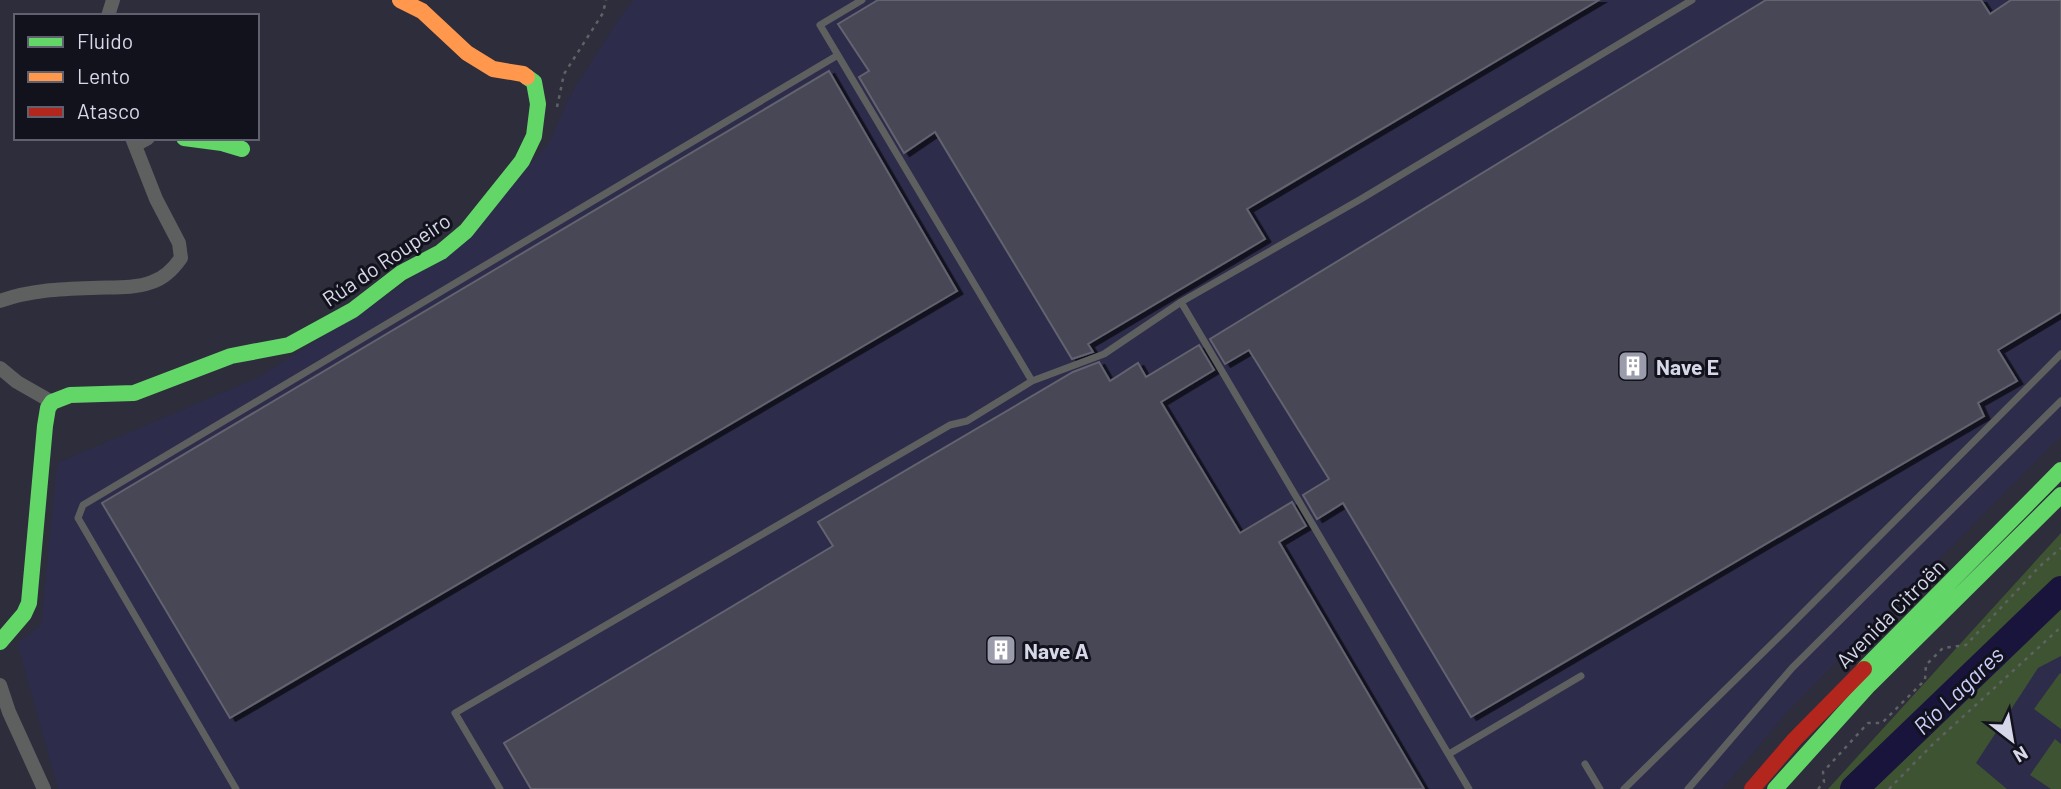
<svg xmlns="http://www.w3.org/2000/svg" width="2061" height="789" font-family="Barlow,sans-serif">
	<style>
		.built { fill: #2d2c4b }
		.green { fill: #3e5331 }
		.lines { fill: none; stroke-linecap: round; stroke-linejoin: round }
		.river { stroke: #18143b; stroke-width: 28 }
		.building { fill: #464656; stroke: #63636f; stroke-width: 2; filter: url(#shadow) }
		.path { stroke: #5f6263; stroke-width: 2.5; stroke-dasharray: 3.5 5; stroke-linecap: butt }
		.lane { stroke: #5d605f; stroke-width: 7 }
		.street { stroke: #5d605f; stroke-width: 14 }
		.fast { stroke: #63d668; stroke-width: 16 }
		.slow { stroke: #ff974d; stroke-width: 16 }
		.jam { stroke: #b3261e; stroke-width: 16 }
		.labels { text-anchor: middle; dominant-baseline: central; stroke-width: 6; stroke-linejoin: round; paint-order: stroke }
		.street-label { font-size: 21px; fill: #d6d7e8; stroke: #12121d }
		.poi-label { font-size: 21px; font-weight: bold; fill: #d6d7e8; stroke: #12121d; text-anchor: start }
		.water-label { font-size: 23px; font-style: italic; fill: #cbcdfb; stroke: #12121d }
	</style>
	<defs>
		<filter id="shadow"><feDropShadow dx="5.5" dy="3" stdDeviation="0" flood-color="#0009"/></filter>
	</defs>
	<rect width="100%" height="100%" fill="#2d2d3b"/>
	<!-- built -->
	<path class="built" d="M634,0H2061V436L1791,708L1722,789H58L17,643L41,625L57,463L259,377L377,302L466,240L550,141L568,99L618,20Z
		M2061,656V789H2007L1956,747L2029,672Z"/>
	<!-- green -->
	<path class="green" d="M2061,533V656L2038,668L1976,763L2007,789H1828Z
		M2060,673L2061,674V729L2034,709Z
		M2055,739L2061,744V789H2051L2030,775Z"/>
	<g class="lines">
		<!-- river -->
		<path class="river" d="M1854,789L2061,590"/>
	</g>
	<!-- building -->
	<path class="building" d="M878,0H1599L1247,209L1265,239L1088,344L1093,352L1072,359L935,132L904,153L859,77L869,71L838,24Z
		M1766,0H1981L1990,14L2011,0H2061V312L1998,350L2017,381L1978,403L1984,416L1471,717L1343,503L1317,519L1303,495L1329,479L1249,350L1225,364L1210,339Z
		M829,71L957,291L230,718L102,503Z
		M1199,345L1214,370L1161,402L1240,533L1292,502L1306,526L1279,542L1424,789H531L504,743L833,546L818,522L1073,372L1099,362L1110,381L1138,363L1146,377Z"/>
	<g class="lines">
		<!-- path -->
		<path class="path" d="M557,107L564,74L603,13L606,0
			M1818,789L1824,782L1823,772L1868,723H1882L1925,680L1926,665L1943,648L1966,645L2040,566L2061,548
			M1889,789L1932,745L2061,627"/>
		<!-- lane -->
		<path class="lane" d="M862,0L820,25L1032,381
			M1181,302L1469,789
			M1449,754L1581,676
			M1585,764L1600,789
			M236,789L78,518L83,505L838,55
			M500,789L455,713L950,425L967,421L1032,381L1104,354L1181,302L1361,199L1692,0
			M1624,789L1788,628L2061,354
			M1688,789L1792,668L2061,401"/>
		<!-- street -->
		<path class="street" d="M108,16L113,0
			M135,145L148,138
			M0,301C30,290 61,289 92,288C111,287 134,289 152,282C165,278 174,268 181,258L179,243L156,199L132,138
			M0,368L17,382L52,402
			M0,685L9,712L44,789"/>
		<!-- fast -->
		<path class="fast" d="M184,138L222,143L242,149
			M0,642L24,614L29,603L45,426L48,408L52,402L70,395L134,393L231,356L289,345L353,310L401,273L441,252L466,231L522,161L534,136L538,104L534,82L527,77
			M1864,669L2061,470
			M1775,789L1869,685L2061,495"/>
		<!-- slow -->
		<path class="slow" d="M400,0L422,11L467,53L493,69L523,74L527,77"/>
		<!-- jam -->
		<path class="jam" d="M1752,789L1795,739L1864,669"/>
	</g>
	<!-- icons -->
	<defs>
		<g id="building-square" transform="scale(1.575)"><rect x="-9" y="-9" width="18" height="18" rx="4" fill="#9b9cab" stroke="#12121d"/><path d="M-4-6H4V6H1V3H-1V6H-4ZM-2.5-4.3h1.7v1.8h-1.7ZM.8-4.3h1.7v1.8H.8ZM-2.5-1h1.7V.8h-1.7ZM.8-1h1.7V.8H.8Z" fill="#fff"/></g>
	</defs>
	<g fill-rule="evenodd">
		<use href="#building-square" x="1633" y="366"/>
		<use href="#building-square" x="1001" y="650"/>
	</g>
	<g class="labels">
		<!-- street labels -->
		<g class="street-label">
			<text transform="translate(386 259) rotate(-34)">Rúa do Roupeiro</text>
			<text transform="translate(1890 613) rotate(-45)">Avenida Citroën</text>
		</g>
		<!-- poi labels -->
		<g class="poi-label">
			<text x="1656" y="366">Nave E</text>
			<text x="1024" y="650">Nave A</text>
		</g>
		<!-- water labels -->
		<g class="water-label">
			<text transform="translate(1958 690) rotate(-44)">Río Lagares</text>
		</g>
	</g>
	<!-- legend -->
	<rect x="14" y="14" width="245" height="126" fill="#12121d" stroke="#60616e" stroke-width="2"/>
	<rect x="28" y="37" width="35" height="10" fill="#63d668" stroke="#60616e" stroke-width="2"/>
	<text x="77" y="49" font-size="21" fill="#d6d7e8">Fluido</text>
	<rect x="28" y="72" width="35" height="10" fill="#ff974d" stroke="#60616e" stroke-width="2"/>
	<text x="77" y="84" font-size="21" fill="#d6d7e8">Lento</text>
	<rect x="28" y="107" width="35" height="10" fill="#b3261e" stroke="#60616e" stroke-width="2"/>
	<text x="77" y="119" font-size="21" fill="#d6d7e8">Atasco</text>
	<!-- north arrow -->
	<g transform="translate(2012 740) rotate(149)" stroke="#12121d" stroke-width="5" paint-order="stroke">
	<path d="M0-5L12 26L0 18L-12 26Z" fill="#d6d7e8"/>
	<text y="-10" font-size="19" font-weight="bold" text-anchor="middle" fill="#d6d7e8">N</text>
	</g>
</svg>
